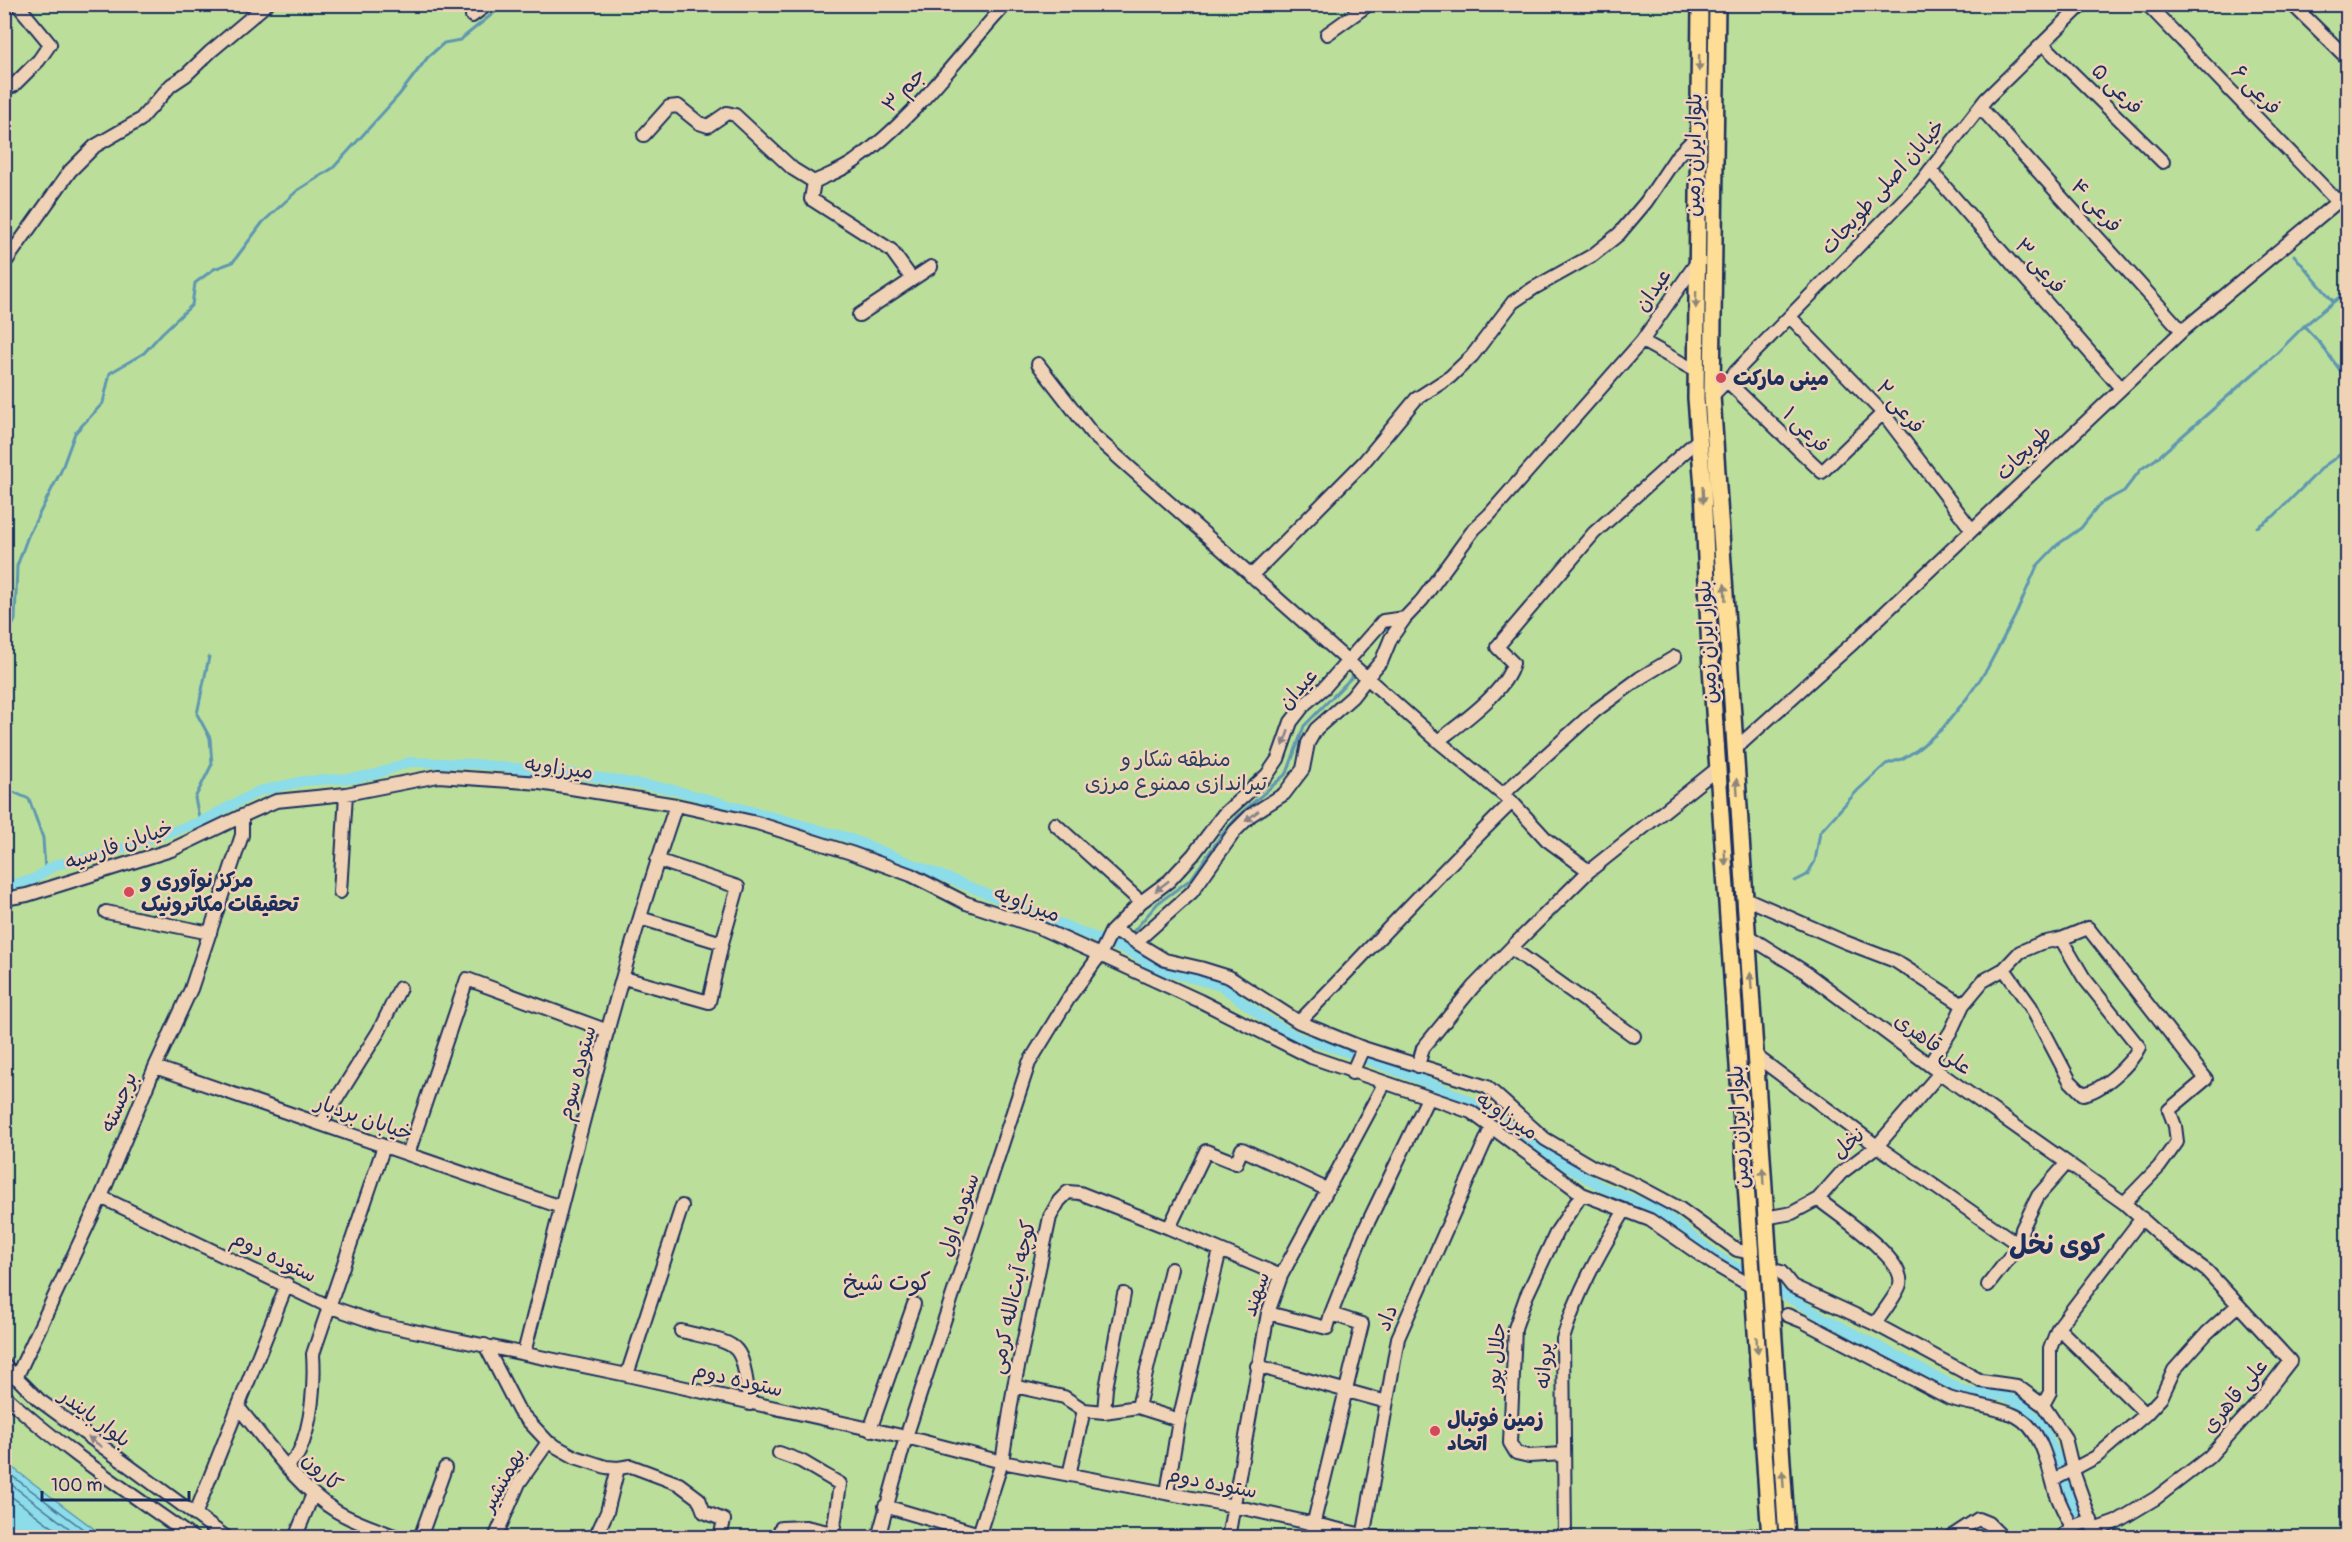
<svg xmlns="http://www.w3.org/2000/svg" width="2352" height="1542" font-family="Pangolin,'Playpen Sans Arabic',sans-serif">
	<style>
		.green { fill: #bbdf9a; stroke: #6b877c; stroke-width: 1.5 }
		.water { fill: #8cdce9; stroke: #5f97b1; stroke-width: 1.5 }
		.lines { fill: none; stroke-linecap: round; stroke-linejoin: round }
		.shore { stroke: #487496; stroke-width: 1.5 }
		.stream { stroke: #5f97b1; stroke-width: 3 }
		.canal { stroke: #8cdce9; stroke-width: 10 }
		.minor-casing { stroke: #1b2f5e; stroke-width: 16 }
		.major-casing { stroke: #1b2f5e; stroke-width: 20 }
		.minor { stroke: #f0d2b6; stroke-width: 12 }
		.major { stroke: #fede96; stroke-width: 15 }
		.oneway { fill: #8c867a }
		.oneway2 { fill: #86808a }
		.poi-dot { fill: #d1495b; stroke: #f0d2b6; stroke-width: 2 }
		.labels { text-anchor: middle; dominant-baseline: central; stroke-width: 5; stroke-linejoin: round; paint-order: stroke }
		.street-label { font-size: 21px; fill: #1b2f5e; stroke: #f0d2b6 }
		.poi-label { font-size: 21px; font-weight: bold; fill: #1b2f5e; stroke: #f0d2b6; text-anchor: start }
		.park-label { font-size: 21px; fill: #2b4164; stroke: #f0d2b6 }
		.quarter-label { font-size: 24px; fill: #1b2f5e; stroke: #f0d2b6 }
		.district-label { font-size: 27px; font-weight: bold; fill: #1b2f5e; stroke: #f0d2b6 }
	</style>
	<rect width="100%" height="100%" fill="#f0d2b6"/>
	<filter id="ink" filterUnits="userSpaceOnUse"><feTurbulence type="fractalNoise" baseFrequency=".0167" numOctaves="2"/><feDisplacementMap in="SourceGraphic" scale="12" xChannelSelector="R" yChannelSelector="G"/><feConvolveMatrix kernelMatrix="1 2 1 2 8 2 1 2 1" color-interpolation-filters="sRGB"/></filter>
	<g filter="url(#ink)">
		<!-- green -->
		<path class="green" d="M5,5H2347V1537L5,1538Z"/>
		<!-- water -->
		<path class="water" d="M5,1462L105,1537H5Z"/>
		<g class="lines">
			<!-- shore -->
			<path class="shore" d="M4,1470L95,1538
				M4,1479L82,1538
				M4,1491L67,1538"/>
			<!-- stream -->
			<path class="stream" d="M2294,255L2333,301
				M2304,326L2320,343L2348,381
				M2257,527L2274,516L2324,466L2348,449
				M4,642L15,620L17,566L28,536L61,471L75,433L103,403L110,373L144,353L162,333L192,305L195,283L214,269L233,262L263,222L298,190L333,168L399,95L428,57L444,43L460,40L505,4
				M4,788L29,799L43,838L45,871
				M200,822L195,798L212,764L210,738L197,714L209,657
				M1795,881L1807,875L1815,861L1820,832L1858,790L1886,764L1902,759L1917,750L1942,729L1967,698L1987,669L2015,616L2037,566L2057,545L2081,528L2100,504L2124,491L2141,469L2156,459L2276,354L2304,326L2348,290
				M1131,934L1158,903L1191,879L1220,837L1239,815L1287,773L1304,726L1354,675
				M1123,949L1128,940"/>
			<!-- canal -->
			<path class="canal" d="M4,886L32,880L55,865L108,853L200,822L259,791L304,781L355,778L376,774L409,762L475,764L576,774L671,789L846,837L1131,952L1157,969L1221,986L1263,1017L1297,1037L1356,1055L1444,1089L1494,1113L1543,1152L1602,1187L1658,1210L1717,1256L1828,1320L1965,1392L2005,1396L2024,1406L2041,1423L2055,1454L2084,1538"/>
			<!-- minor casing -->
			<g class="minor-casing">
				<path id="minor" d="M2147,4L2338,202
					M2292,4L2348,59
					M472,16L488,4
					M1327,34L1369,4
					M2043,44L2163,162
					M13,86L39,60L50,44L17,4
					M1980,107L2182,331
					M644,135L669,107L678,106L699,123L708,126L727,113L735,115L793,169L814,182L811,199L891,250L912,279
					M1930,170L2121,388
					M814,182C828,175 843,170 855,161C915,119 957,57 1006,4
					M4,264L70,171L95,146L140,120L171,85L186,75L210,52L267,4
					M859,315L931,267
					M1790,317L1883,413L1972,530
					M1038,364L1093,435L1438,741L1512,802L1547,840L1589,871
					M1696,371L1642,341L1697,262
					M1727,381L1822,472L1883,413
					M1712,396L1921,182L1986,99L2083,4
					M1251,576L1363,463L1416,399L1450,377L1472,356L1513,302L1534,288L1593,255L1619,234L1646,202L1677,156L1698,135
					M1438,741C1460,724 1507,691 1513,663L1497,647L1594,533L1698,440
					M1735,749L1853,643L2182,331L2348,193
					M1503,794L1595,711L1640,678L1675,657
					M1055,824L1141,902
					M340,892L346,794
					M1745,898L1845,942L1895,961L1963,1005
					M4,899L27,895L171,850L242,816
					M106,912L210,933
					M640,918L722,943L738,887L657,860
					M1111,932L1124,935L1165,960L1200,968L1229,977L1299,1022L1363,1048L1487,1087L1545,1139L1591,1166L1636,1185L1679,1208L1737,1250L1751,1253
					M1748,936L1805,972L1940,1073L2124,1203L2170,1244L2207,1271L2290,1361L2256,1405L2209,1457L2156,1498L2116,1522L2094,1530L2073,1471L2065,1438L2043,1405L2017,1386L1981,1381L1875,1324L1792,1286L1781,1272L1770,1269
					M1136,942L1192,892L1235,831L1251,815L1284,794L1303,769L1308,743L1316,729L1352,697L1367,678L1382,660L1391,638L1405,618L1422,600L1474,529L1489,515L1642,341
					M1511,948L1634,1036
					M2004,969L2031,1007L2070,1081L2083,1094C2102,1091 2131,1064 2139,1047L2084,978L2061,939
					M624,978L709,1002L722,943
					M1299,1022C1370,949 1439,873 1512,802
					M1756,1056L1877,1146L2019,1245L1988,1285
					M1929,1065L1951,1031L1963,1005L1983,981L2004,969L2020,952L2041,943L2061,939L2088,928L2206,1079L2169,1110L2175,1126L2177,1142L2159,1167L2124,1203
					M1418,1066L1423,1048L1473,987L1511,948L1589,871L1718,768
					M155,1067L561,1207
					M1352,1073L1363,1048
					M321,1124L379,1031L400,988
					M408,1154L467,979L608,1031
					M101,1197L328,1306L380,1324L627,1375L906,1437L1002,1462L1234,1506L1363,1535L1387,1538
					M1818,1199C1836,1214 1906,1259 1900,1284C1899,1292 1880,1316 1875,1324
					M1765,1218L1792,1213L1818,1199L1841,1173L1877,1146L1940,1073
					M1169,1228L1206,1151L1236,1163L1242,1149L1326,1189
					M2019,1245L2022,1229L2038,1196L2067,1163
					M1268,1313L1327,1328L1331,1314
					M1787,1315L1802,1321L1949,1398C1970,1405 1996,1406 2016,1416C2043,1430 2048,1467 2056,1493C2060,1504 2066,1516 2072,1527L2091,1520
					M2058,1328L2146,1414L2161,1398L2174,1370L2207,1333L2238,1305
					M681,1331C744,1346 740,1339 750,1404
					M485,1345L519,1411L548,1442L575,1457L606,1467L618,1468L631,1466L679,1484L699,1499L704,1512L724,1520L720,1538
					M524,1353C571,1170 615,984 676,805
					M4,1365L39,1400L227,1538
					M1257,1366L1387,1402
					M627,1375L682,1206
					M16,1378L101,1197L155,1067L191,989L242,835V816L276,801L346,794L438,776L540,783L676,805L757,823L851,853L911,875L966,903L1038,927L1100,955L1200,1001L1311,1057L1471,1112L1582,1194L1650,1220L1712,1263L1753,1287
					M1014,1386L1064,1397L1084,1410L1104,1412L1138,1407L1179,1420
					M4,1395C61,1448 130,1493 193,1538
					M2043,1405L2050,1392V1349L2058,1328L2142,1218
					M238,1407C268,1443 296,1486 336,1511C356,1523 379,1530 400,1538
					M1138,1407L1171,1269
					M1104,1412L1106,1388L1124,1294
					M870,1430L914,1304
					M779,1453L801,1461L840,1484L833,1533
					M1564,1454L1529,1456L1516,1453L1510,1443L1515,1328L1526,1297L1557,1231L1582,1194
					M286,1466C291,1462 297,1457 299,1452C312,1424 315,1384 313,1354L384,1146
					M1069,1475L1084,1410
					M2053,1480L2096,1457L2146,1414
					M1167,1493L1179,1420L1220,1250
					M885,1506L993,1538
					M195,1515L287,1284
					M979,1534L1002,1462L1014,1386L1050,1217L1059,1201L1068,1192L1080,1193L1169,1228L1281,1276
					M295,1538L313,1494
					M420,1538L445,1468
					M495,1538L519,1483L548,1442
					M595,1538L607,1512L618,1468
					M778,1538L781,1528L806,1527L833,1533L836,1538
					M878,1538L906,1437L1029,1063L1070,996L1100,955L1111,932L1141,902L1169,881L1193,855L1223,815L1267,775L1278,759L1291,722L1305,704L1324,688L1383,621L1405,618
					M1228,1538L1268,1313L1281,1276L1384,1084
					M1310,1538L1362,1324L1331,1314L1362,1235L1428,1098
					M1363,1538L1398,1338L1492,1126
					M1565,1538L1563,1339C1577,1292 1600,1252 1625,1210
					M1728,1538L1769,1534
					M1949,1538L1978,1519L1988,1523L2003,1538
					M2060,1538L2072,1527L2070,1538"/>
			</g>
			<!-- major casing -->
			<g class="major-casing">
				<path id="major" d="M1700,4L1696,398L1703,488L1710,652L1770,1538
					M1717,4L1712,396L1787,1538"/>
			</g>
			<!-- minor -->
			<use href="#minor" class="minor"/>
			<!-- major -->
			<use href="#major" class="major"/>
		</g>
		<!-- one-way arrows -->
		<defs><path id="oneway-solid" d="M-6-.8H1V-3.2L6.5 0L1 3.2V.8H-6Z" transform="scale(1.5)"/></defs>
		<g class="oneway">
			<use href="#oneway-solid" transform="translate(1699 63) rotate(91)"/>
			<use href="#oneway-solid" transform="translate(1696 300) rotate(91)"/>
			<use href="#oneway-solid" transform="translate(1703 495) rotate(87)"/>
			<use href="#oneway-solid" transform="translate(1725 592) rotate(-93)"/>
			<use href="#oneway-solid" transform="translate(1737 787) rotate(-94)"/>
			<use href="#oneway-solid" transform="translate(1725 857) rotate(86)"/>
			<use href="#oneway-solid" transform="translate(1751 981) rotate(-94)"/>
			<use href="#oneway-solid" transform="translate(1763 1176) rotate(-93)"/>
			<use href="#oneway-solid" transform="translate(1757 1345) rotate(86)"/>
			<use href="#oneway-solid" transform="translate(1783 1479) rotate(-94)"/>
		</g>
		<g class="oneway2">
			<use href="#oneway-solid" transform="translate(1286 738) rotate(109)"/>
			<use href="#oneway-solid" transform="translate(1252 816) rotate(142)"/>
			<use href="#oneway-solid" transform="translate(1162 886) rotate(142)"/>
			<use href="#oneway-solid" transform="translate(95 1442) rotate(-143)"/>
		</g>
	</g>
	<!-- markers -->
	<g class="poi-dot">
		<circle cx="1721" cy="378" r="6"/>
		<circle cx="129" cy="892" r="6"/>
		<circle cx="1435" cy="1431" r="6"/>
	</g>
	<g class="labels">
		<!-- street labels -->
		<g class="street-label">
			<text transform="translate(2117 89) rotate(45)">فرعی ۵</text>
			<text transform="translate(904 90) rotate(-47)">جم ۳</text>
			<text transform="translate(2256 90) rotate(46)">فرعی ۶</text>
			<text transform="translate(1694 155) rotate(-89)">بلوار ایران زمین</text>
			<text transform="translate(1883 187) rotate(-48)">خیابان اصلی طویجات</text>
			<text transform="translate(2096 206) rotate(48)">فرعی ۴</text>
			<text transform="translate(2040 266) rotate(49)">فرعی ۳</text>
			<text transform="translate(1653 290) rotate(-55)">عیدان</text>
			<text transform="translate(1900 407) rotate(50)">فرعی ۲</text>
			<text transform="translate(1806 430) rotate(44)">فرعی ۱</text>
			<text transform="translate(2024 453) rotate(-44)">طویجات</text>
			<text transform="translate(1707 642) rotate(-93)">بلوار ایران زمین</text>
			<text transform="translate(1298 689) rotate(-48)">عیدان</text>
			<text transform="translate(559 768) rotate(7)">میرزاویه</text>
			<text transform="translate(119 845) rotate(-19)">خیابان فارسیه</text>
			<text transform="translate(1027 904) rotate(20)">میرزاویه</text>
			<text transform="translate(1933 1044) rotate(36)">علی قاهری</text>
			<text transform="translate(577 1073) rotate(-75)">ستوده سوم</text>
			<text transform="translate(119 1102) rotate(-67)">برجسته</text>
			<text transform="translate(1507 1116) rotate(33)">میرزاویه</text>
			<text transform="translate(364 1118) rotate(19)">خیابان بردبار</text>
			<text transform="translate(1739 1127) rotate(-93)">بلوار ایران زمین</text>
			<text transform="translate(1848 1143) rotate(-39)">نخل</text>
			<text transform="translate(959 1215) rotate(-71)">ستوده اول</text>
			<text transform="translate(274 1257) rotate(26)">ستوده دوم</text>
			<text transform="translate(1256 1294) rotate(-71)">سهند</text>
			<text transform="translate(1013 1297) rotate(-78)">کوچه آیت‌الله کرمی</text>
			<text transform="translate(1387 1318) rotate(-69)">داد</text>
			<text transform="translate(1496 1357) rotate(-85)">جلال پور</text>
			<text transform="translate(1544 1366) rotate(-88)">پروانه</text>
			<text transform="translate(738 1380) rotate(13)">ستوده دوم</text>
			<text transform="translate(2235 1396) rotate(-50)">علی قاهری</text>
			<text transform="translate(95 1418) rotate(37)">بلوار بایندر</text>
			<text transform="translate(322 1472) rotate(43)">کارون</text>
			<text transform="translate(503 1480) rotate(-61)">بهمنشیر</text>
			<text transform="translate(1212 1483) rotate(11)">ستوده دوم</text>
		</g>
		<!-- poi labels -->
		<g class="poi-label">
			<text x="1733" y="378">مینی مارکت</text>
			<text x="141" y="880">مرکز نوآوری و<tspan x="141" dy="24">تحقیقات مکاترونیک</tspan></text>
			<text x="1447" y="1419">زمین فوتبال<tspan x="1447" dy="24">اتحاد</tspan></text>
		</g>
		<!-- park labels -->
		<g class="park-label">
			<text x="1176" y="759">منطقه شکار و<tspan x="1176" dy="24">تیراندازی ممنوع مرزی</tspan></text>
		</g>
		<!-- quarter labels -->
		<g class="quarter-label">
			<text x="887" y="1282">کوت شیخ</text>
		</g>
		<!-- district labels -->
		<g class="district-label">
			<text x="2057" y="1245">کوی نخل</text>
		</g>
	</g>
	<!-- margin -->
	<rect width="2352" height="1542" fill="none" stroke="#f0d2b6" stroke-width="24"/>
	<rect x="12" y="12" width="2328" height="1518" fill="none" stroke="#1b2f5e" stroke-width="2" filter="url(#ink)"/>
	<!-- scale -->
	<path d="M42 1491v9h147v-9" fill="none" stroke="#1b2f5e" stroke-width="3"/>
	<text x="51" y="1491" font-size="18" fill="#1b2f5e" stroke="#f0d2b6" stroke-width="4.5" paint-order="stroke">100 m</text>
</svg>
